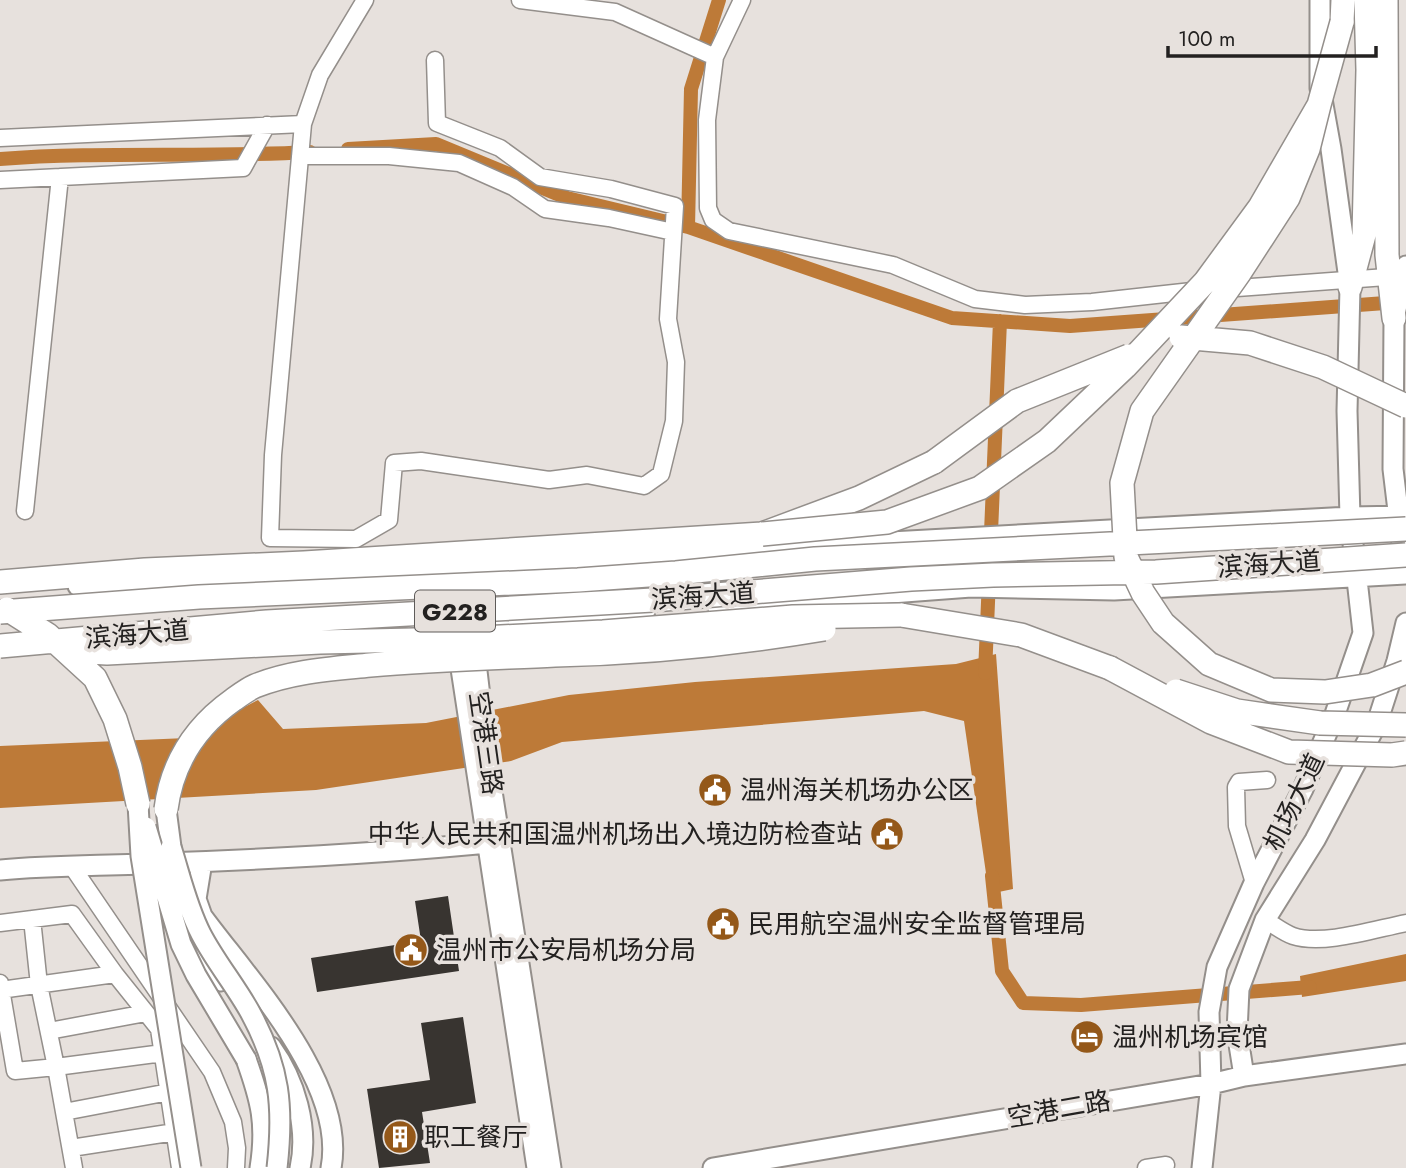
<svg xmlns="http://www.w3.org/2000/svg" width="1406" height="1168" font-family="Jost,'Noto Sans SC',sans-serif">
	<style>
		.water { fill: #bd7a38 }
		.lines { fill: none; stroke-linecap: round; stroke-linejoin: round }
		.canal { stroke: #bd7a38; stroke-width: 14 }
		.building { fill: #383430 }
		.minor-casing { stroke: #948f8b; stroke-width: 19 }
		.major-casing { stroke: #948f8b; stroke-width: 23 }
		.highway-casing { stroke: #948f8b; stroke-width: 26 }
		.minor { stroke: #fff; stroke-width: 16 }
		.major { stroke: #fff; stroke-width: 19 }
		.highway { stroke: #fff; stroke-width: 23 }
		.major-bridge-casing { stroke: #948f8b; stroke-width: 23; stroke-linecap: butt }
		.highway-bridge-casing { stroke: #948f8b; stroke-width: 26; stroke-linecap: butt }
		.major-bridge { stroke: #fff; stroke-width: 19 }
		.highway-bridge { stroke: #fff; stroke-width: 23 }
		.labels { text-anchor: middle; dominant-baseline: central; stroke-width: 7; stroke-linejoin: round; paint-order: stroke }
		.shield { fill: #e7e1dd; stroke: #5e5b59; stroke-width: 2 }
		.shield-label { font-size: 24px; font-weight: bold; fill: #232120 }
		.street-label { font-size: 26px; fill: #232120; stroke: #e7e1dd }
		.poi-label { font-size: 26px; fill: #232120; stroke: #e7e1dd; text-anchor: start }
	</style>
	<rect width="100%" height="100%" fill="#e7e1dd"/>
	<!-- water -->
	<path class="water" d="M996,654L1013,889L989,894L964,721L924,711L562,742L511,761L316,790L0,808V746L210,737L235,712L258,700L283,729L426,723L569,695L695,682L956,664Z
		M1406,954V981L1302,997L1300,976Z"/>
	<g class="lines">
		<!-- canal -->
		<path class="canal" d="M348,149L436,144L567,198L688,227L952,318L1070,326L1399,302
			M0,159C103,151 207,158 310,152
			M688,227L691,89L719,0
			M985,673L1000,321
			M992,876L1002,971L1023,1003L1081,1005L1310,987"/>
	</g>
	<!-- building -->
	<path class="building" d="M448,896L459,971L317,992L311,958L421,941L415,901Z
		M463,1017L476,1103L422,1112L430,1163L379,1168L367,1089L430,1080L421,1023Z"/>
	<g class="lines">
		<!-- minor casing -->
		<g class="minor-casing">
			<path id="minor" d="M365,0L320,75L303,124L273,455L270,538L356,539L389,520L394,463L421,461L549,480L587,475L644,486L661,474L674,421L676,362L668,319L675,206L611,189L540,177L500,148L437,123L435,60
				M520,0L615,12L715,57
				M742,0L715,57L707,120L708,208L713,220L729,231L893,265L975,299L1025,305L1092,302L1201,290
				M0,138L303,124
				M300,156H389L459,163L513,187L545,209L609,218L673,232
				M0,180L243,168L267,125
				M1223,289L1400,276
				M25,511L60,177
				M71,865L212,1072L233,1122L237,1148L236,1168
				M1254,883L1237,826L1236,787L1239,782L1267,780
				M1265,920C1274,925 1284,933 1293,936C1323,946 1375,929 1406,923
				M0,923L72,914L115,974L0,990
				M115,974L159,1029L180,1168
				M0,983L15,1071L56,1067L39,985L32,919
				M49,1031L146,1013
				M64,1112L169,1092
				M71,1148L175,1132
				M74,1168L56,1067L163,1053
				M1146,1168L1166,1165"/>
		</g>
		<!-- major casing -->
		<g class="major-casing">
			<path id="major" d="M1405,569L1393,469L1394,318L1406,266
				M446,570L537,1168
				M465,570L489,772L551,1168
				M78,586L1350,517L1406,516
				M717,606L971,587L1114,590L1406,574
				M375,631L645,611
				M166,809L171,847
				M202,862L196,899L202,916C249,980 347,1083 331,1168
				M0,870C55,865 109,866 164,863C276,859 387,853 498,842
				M181,918L190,941L221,981
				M271,1047C295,1080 309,1128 300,1168
				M246,1059C261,1101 267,1124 260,1168
				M1244,1076L1237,1032L1239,989L1265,920L1315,840L1377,723L1397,661L1406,623
				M713,1168L1211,1084L1244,1076L1406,1054
				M1202,1168L1211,1084L1209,1012L1217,967L1254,883L1303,789L1335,714L1363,633L1350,517L1347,411L1350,287L1331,149L1320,88V0"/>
		</g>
		<!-- highway casing -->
		<g class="highway-casing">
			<path id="highway" d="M1386,0L1387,255L1394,318
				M1342,22L1343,0
				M1350,287L1364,235L1368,70L1366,0
				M0,582L145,570L304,563L762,534L859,498L934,462
				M901,615L1021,635L1110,668"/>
		</g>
		<!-- minor -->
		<use href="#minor" class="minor"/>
		<!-- major -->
		<use href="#major" class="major"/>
		<!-- highway -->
		<use href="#highway" class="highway"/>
		<!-- major-bridge casing -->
		<g class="major-bridge-casing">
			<path id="major-bridge" d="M138,804L141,856L191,1168
				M146,827L181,944L196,975L246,1059
				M171,847C180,875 187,907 201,934C215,961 235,985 250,1012C280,1067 284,1107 277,1168"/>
		</g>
		<!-- highway-bridge casing -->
		<g class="highway-bridge-casing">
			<path id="highway-bridge" d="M1319,105L1308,149L1288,198L1240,272L1142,411L1122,483L1126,557L1143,593L1163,623L1209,664L1271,690L1325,692L1372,685L1406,672
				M1181,337L1250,343L1323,367L1406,406
				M934,462L1017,401L1129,356
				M762,534L887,522L980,488L1047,441L1125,367L1205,282L1260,207L1319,105L1342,22
				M7,609L48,635L95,678L115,719L130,767L138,804
				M0,612L199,597L578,580L676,573L815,559L1406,529
				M0,646L267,622L653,600L911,579L993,575L1156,572L1406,555
				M71,651L107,653L320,642L462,639L603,632L793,617L901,615
				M1110,668L1211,722L1289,752L1392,755L1406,753
				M1176,691L1237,711L1320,723L1406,725
				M166,809C172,763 195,727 233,700C240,695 248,689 255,686C292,671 331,669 370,665C431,660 493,658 555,655C644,653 735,644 824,629"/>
		</g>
		<!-- major-bridge -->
		<use href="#major-bridge" class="major-bridge"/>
		<!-- highway-bridge -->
		<use href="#highway-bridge" class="highway-bridge"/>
	</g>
	<!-- icons -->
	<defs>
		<g id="civic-disc" transform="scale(1.75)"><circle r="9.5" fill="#945819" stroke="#e7e1dd"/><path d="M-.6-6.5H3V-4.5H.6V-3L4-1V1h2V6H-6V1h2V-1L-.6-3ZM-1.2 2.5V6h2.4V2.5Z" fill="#fff"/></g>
		<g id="hotel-disc" transform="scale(1.75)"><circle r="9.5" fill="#945819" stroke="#e7e1dd"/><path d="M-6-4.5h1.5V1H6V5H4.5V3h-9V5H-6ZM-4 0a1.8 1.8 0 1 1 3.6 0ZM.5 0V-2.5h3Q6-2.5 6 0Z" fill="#fff"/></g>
		<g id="building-disc" transform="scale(1.75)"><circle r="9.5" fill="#945819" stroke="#e7e1dd"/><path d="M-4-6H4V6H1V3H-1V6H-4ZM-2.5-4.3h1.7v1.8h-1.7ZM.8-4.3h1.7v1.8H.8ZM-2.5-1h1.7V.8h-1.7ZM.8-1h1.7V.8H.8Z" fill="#fff"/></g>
	</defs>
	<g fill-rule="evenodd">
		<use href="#civic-disc" x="715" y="790"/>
		<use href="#civic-disc" x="887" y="834"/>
		<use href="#civic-disc" x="723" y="924"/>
		<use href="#civic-disc" x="411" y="950"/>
		<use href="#hotel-disc" x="1087" y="1037"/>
		<use href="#building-disc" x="400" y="1137"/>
	</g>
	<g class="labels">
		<!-- shield labels -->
		<rect class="shield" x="415" y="590.5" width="80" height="41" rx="5"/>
		<g class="shield-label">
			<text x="455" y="611">G228</text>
		</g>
		<!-- street labels -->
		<g class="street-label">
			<text transform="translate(1269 564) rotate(-4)">滨海大道</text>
			<text transform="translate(703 596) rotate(-4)">滨海大道</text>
			<text transform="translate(137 634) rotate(-5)">滨海大道</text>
			<text transform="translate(486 743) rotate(82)">空港三路</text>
			<text transform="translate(1294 802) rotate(-64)">机场大道</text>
			<text transform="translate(1059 1109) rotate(-10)">空港二路</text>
		</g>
		<!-- poi labels -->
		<g class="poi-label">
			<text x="740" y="790">温州海关机场办公区</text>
			<text x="862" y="834" text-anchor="end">中华人民共和国温州机场出入境边防检查站</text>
			<text x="748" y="924">民用航空温州安全监督管理局</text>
			<text x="436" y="950">温州市公安局机场分局</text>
			<text x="1112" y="1037">温州机场宾馆</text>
			<text x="424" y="1137">职工餐厅</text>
		</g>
	</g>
	<!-- scale -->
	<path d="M1168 46v10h208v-10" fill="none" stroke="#232120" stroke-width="3.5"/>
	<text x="1178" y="46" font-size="21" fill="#232120" stroke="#e7e1dd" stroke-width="5" paint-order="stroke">100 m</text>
</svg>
